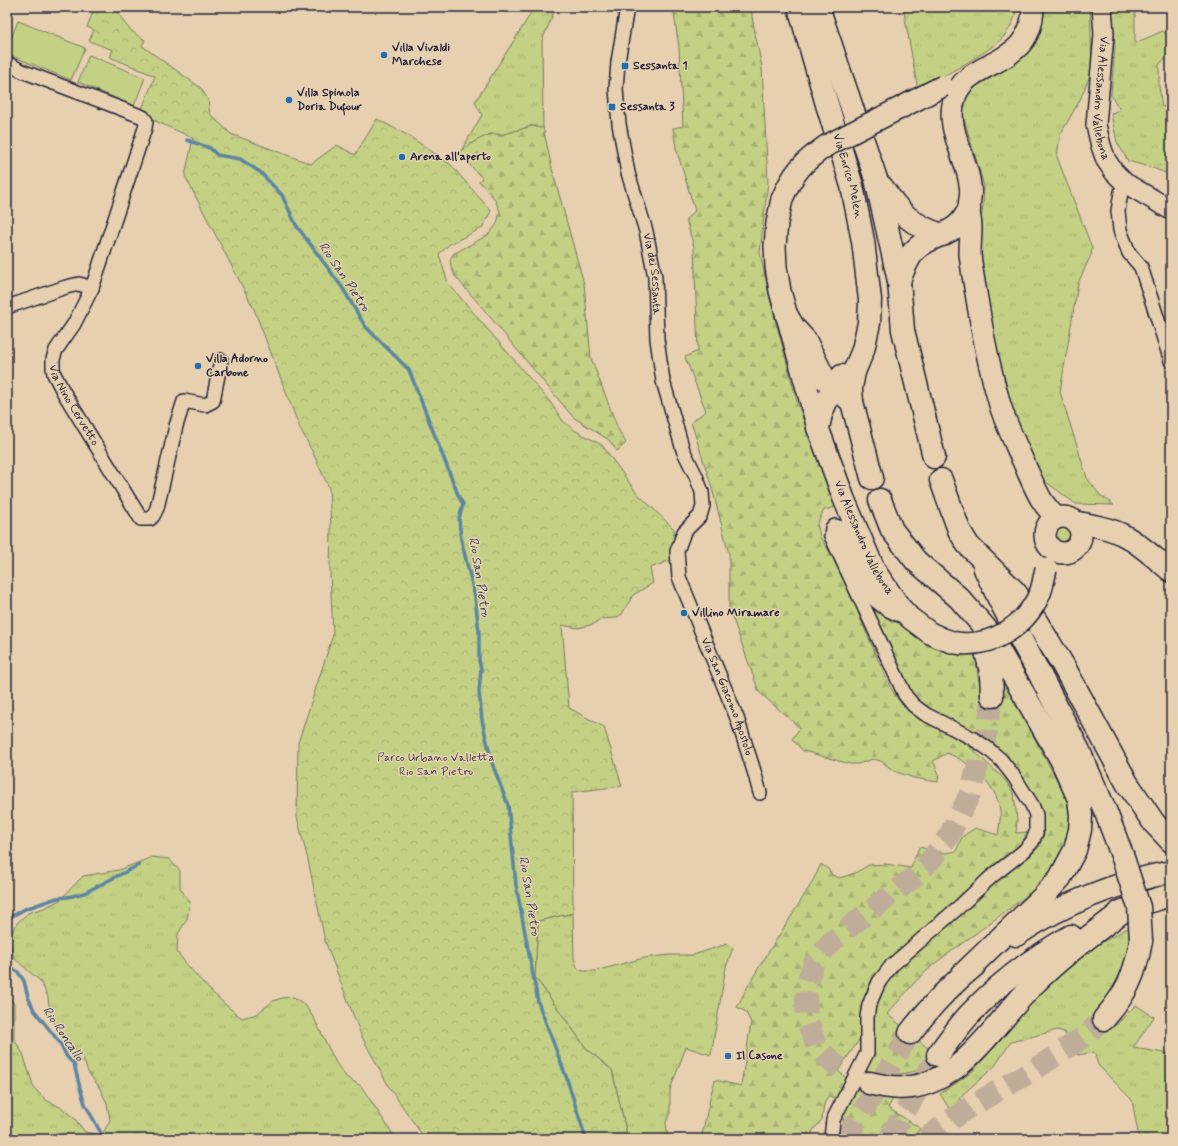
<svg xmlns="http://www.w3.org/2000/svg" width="1178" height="1146" font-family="Mynerve,sans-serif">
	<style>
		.grass { fill: url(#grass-tufts); stroke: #737a60 }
		.forest { fill: url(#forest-firs); stroke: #737a60 }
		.park { fill: url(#park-crowns); stroke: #737a60 }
		.pitch { fill: #c4d184; stroke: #737a60 }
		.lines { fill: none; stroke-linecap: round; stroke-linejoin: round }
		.stream { stroke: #5d85a1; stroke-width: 3.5 }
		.highway-tunnel { stroke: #c0ad99; stroke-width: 22; stroke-dasharray: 22 11; stroke-linecap: butt }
		.street-casing { stroke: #22223b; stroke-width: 16 }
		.secondary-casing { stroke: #22223b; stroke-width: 22 }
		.primary-casing { stroke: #22223b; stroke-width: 24 }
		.highway-casing { stroke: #22223b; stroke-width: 25 }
		.street { stroke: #e7d0b0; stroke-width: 13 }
		.secondary { stroke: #e7d0b0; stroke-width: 19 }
		.primary { stroke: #e7d0b0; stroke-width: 21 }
		.highway { stroke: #e7d0b0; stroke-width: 22 }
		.primary-bridge-casing { stroke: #22223b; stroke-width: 24; stroke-linecap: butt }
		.highway-bridge-casing { stroke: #22223b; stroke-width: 25; stroke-linecap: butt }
		.primary-bridge { stroke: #e7d0b0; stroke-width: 21 }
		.highway-bridge { stroke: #e7d0b0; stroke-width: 22 }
		.poi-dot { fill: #1f6fb2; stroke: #e7d0b0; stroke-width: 1.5 }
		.labels { text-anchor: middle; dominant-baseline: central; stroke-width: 3; stroke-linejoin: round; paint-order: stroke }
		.poi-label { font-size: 12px; font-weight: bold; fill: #22223b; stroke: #e7d0b0; text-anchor: start }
		.street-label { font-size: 12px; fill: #22223b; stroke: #e7d0b0 }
		.park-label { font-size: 12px; fill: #3a3c46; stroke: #e7d0b0 }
		.water-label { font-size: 13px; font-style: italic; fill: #36435d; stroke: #e7d0b0 }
	</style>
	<defs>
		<pattern id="grass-tufts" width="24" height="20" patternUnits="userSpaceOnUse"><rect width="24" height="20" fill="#c4d184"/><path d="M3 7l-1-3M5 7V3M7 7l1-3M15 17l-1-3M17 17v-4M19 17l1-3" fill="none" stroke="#a8b373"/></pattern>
		<pattern id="forest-firs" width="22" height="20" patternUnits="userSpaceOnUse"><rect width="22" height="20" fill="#c4d184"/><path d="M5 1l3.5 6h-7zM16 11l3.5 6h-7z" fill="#a8b373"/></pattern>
		<pattern id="park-crowns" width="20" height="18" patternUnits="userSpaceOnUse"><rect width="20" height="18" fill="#c4d184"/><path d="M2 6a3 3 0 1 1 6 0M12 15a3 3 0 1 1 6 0" fill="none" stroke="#a8b373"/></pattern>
	</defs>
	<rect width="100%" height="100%" fill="#e7d0b0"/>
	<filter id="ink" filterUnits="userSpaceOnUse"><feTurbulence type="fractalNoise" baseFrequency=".025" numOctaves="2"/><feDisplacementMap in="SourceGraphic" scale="8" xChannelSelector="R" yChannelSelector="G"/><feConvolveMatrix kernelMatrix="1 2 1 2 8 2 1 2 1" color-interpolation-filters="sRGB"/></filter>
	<g filter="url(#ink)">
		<!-- grass -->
		<path class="grass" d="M531,7H554L555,9L542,41L543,127L540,128L532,126L501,135L490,134L461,151L482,115L475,102L530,15Z
			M903,7H1017C1015,18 1012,26 1005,35C998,44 987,50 978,56C958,69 938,79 918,90Z
			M1044,7H1090L1092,70L1080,100L1060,135L1057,157L1092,248L1091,255L1078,283L1060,392L1087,478L1100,495L1114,505L1076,504L1042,479L1025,445L1004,387L976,267L978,236L983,207L984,186L963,116L964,102L969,90L1038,31L1044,16Z
			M1112,7H1135V43L1163,31L1166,34L1171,30V51L1159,65V86L1162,107L1171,105V175L1150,167L1128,161L1117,142L1111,113L1120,110L1111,95L1115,47Z
			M1054 535a9 9 0 1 1 18 0a9 9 0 1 1-18 0Z
			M152,857L169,859L180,871V888L190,902L187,919L178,934L177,952C196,977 217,999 242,1018L257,1014L273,1001L282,998L290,997L298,1000L305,1005L315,1020L336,1063L346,1077L361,1086L396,1139H7V993L14,1004V1039L23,1054L34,1088L46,1100L62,1108L75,1119L85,1132L102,1135L110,1120L107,1103L99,1087L88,1072L82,1056L59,1030L50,1015L48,997L40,981L14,958L9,941L15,925L28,913L44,908L60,900L83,876L119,870Z
			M573,913L574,958L577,968L583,971H595L618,965L644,958L670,955H693L727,944L733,948L726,967L711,1055L686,1047L670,1090V1115L666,1122L668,1139H628L612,1070L586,1048L535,977L538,921Z
			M1135,924L1129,967L1098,1018L1116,1025L1136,1005L1154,1017L1133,1048L1171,1054V1139H1139L1132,1100L1098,1065L1094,1052L1078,1055L1064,1032L1057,1030L1011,1042L994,1067L964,1093L959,1099L958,1110L952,1113L940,1094L972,1072L999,1042L1035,997L1081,954Z"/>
		<!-- forest -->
		<path class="forest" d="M673,7H756L752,9V17L762,68L768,182L763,224L760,253L770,299L797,402L831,496L836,507L824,510L817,524L821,539L840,567L850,580L860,618L890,687L900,702L913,715L940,728L969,746L1006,781L1014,794L1017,819L1016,833L1027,832L1024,839L1011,855L998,877L1029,857L1039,847L1044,834L1043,824L1040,811L1027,788L915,700C895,671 884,638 872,605L892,622L902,621L977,651C977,674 976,678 987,699L1000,685L1005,683L1066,797L1071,820L1068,845L1054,873L1036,889L934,964L916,981L887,1014L942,1060C915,1074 897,1078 866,1070L865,1066L861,1037L838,1071L849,1080L898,1090L888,1108L920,1128L913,1139H841C844,1121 846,1113 836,1097H828L824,1104L822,1120L813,1130L810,1139H701L711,1094L715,1080L741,1086L751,1023L746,1012L737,1007C755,970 779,937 800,902C808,890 815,878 821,864L828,869L832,875L840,878L855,873L869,865L886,864L911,868L919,847L945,853L956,851L962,837L975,828L998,835C999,827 1001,819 1000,810C996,783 971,763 947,753L933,761L939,774L938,782L914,778L894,771L881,761L873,759L858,764H850L811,753L803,751L792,739L800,728L759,692L729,608V554L712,488L691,422L706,411L685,357L698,351L694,247L686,219L695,211L676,148L673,128L683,126L679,48Z
			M532,126L540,128L543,127L552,169L584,284L591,358L618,429L626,443L617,451L609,440L573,417L485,311L455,276L451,266L450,260L453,254L488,235L497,224L500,211L494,198L479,181L482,178L459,153C466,145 492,130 501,135Z"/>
		<!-- park -->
		<path class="park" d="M95,7H116C124,25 128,30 145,40L142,46L201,88L208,100L210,114L231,134L311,164L337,145L355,155L377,119L409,136L450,164L491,211L482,228L450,244L439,254L448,283L550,402L563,421L574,430L602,445L636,492L674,529V559L650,568L653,583L633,595L622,614L616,618L600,619L594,624L578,628L562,625L569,708L604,727L622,786L572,792L573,913L538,921L535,977L586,1048L612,1070L628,1139H425L389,1087L361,1035L325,941L308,860L297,817L298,743L333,635L330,572L331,527L329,488L313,453L299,426L254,309L185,176L193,138L140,114L155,76L110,57L113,50L89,41L94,30L87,27Z"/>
		<!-- pitch -->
		<path class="pitch" d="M18,21L85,48L71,80L7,54V49Z
			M89,55L145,78L134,106L78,82Z"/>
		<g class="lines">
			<!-- stream -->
			<path class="stream" d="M187,140L210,148L217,155L240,159L260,172L282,195L296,225L342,287L365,326L409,370L459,497L463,504L459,519L461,539L475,597L479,632V660L481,669L479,692L482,720L492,763L508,805L516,885L538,1002L567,1079L586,1139
				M7,919L25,909L57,898L68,897L84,893L139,865
				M7,965L18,972L24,981L28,997L34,1010L60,1043L67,1057L74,1064L80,1088L85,1104L102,1135L106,1139"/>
			<!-- highway-tunnel -->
			<path class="highway-tunnel" d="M869,1083L848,1073L832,1062L817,1047L807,1021L806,1000L807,982L814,963L830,943L858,920L913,878L929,862L949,836L970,794L987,731L992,696
				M846,1139L910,1033
				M889,1139L938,1055
				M925,1139L966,1109L1032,1071L1082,1038L1104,1019"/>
			<!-- street casing -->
			<g class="street-casing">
				<g id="street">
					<path id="s1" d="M627,7L618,62L616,89L619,124L628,173L646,231L655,277L657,339L663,381L683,450L696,476L702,492L703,506L700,516L684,532L677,551L679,577L737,718L754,771L760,793"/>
					<path id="s2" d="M7,63L22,71L143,117L146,121L145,128L92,288L74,324L56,350L53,359V368L54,374L64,393L141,519H150L153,516L157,508L176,426L184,401L205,405L213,401L221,360"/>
					<path d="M1125,183L1121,192L1118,211L1120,230L1129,253L1141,267L1171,361"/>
					<path d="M7,307L66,287L79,284L92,288"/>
					<path d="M831,1139L833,1120L867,1053V1017L869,1005L879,982L892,965L905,954L960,906L991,877L1024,851L1032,842L1036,833V815L1032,805L1015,778L1001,760L987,748L972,738L925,714L913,705L905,695L831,536L832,528L835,526L839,527L842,531C851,550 863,586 876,601C884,609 895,614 906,617"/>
				</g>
			</g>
			<!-- secondary casing -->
			<g class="secondary-casing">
				<g id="secondary">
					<path id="s3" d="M1102,7L1104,34L1096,125L1101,146L1106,160L1114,172L1125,183L1171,210"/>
				</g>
			</g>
			<!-- primary casing -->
			<g class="primary-casing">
				<g id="primary">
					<path d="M1033,7C1032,70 968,57 955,97C944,128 967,156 970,185C972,193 969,201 969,209C969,215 971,221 971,227C971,236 970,245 970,254C972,273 976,292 979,311C984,342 991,374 1000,405C1006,424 1015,443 1023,461C1029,474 1034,487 1041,499C1045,506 1051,512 1056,518"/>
					<path id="s4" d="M782,199L777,223L775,246L776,267L780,291L818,428L844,499L875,571L899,606L910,618L930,633"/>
					<circle cx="1063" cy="535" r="18"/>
					<path d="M1076,522C1091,525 1107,527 1121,534C1137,541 1157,560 1171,571"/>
				</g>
			</g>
			<!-- highway casing -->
			<g class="highway-casing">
				<g id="highway">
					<path id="s5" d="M799,7L826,101L852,186L863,241L870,300L869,323L863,350L854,372L851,388L852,402L872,478"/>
					<path d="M818,7L876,179L899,281L903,330L934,457"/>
					<path d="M882,187C899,212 912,226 942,235"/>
					<path d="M899,281C903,270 907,260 914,251C933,231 956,239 969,209"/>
					<path d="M787,316L794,328L805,340L824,378L852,402"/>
					<path d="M818,428C821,408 830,391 842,376"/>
					<path d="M941,480L959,530L968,545L1015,592L1036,621L1063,665L1127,783L1154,823L1171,841"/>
					<path d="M880,500L892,530L916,561L959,598L987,630L1061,759L1079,799L1081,815L1080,830L1075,850L1060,878L1042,898L962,975"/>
					<path d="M985,569L1000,601L1038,671L1079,751L1105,810L1122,855"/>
					<path d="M983,639L991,672L992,696"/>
					<path d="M1120,912L1151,901L1171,895"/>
					<path d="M1016,935C1064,903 1114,883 1171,872"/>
					<path d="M1104,1019C1127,993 1135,975 1141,941"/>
					<path d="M910,1033C929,1008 949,986 974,966"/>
					<path d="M938,1055C948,1041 958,1027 970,1014C999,983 1034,957 1071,936"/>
					<path d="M869,1083C882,1086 896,1089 911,1087C966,1080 999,1017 1036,982C1063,955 1093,934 1123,911"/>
				</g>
			</g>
			<!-- street -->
			<use href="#street" class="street"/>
			<!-- secondary -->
			<use href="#secondary" class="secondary"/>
			<!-- primary -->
			<use href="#primary" class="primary"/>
			<!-- highway -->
			<use href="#highway" class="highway"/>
			<!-- primary-bridge casing -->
			<g class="primary-bridge-casing">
				<path id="primary-bridge" d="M782,199C793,173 803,162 826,146L943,86
					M930,633C938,637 947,641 956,643C992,648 1026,626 1040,593C1043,586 1044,577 1046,569"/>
			</g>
			<!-- highway-bridge casing -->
			<g class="highway-bridge-casing">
				<path id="highway-bridge" d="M1122,855L1139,907L1141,941"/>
			</g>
			<!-- primary-bridge -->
			<use href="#primary-bridge" class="primary-bridge"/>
			<!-- highway-bridge -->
			<use href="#highway-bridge" class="highway-bridge"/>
		</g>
	</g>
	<!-- markers -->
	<g class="poi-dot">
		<circle cx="384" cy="55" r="4"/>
		<rect x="621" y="62" width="8" height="8" rx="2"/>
		<circle cx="289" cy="100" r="4"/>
		<rect x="608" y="103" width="8" height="8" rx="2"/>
		<circle cx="402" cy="157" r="4"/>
		<circle cx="198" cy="366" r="4"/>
		<circle cx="684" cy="613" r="4"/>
		<circle cx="728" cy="1056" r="4"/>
	</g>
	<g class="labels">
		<!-- poi labels -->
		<g class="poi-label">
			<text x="392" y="48">Villa Vivaldi<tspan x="392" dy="14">Marchese</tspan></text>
			<text x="633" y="66">Sessanta 1</text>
			<text x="297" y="93">Villa Spinola<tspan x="297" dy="14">Doria Dufour</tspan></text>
			<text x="620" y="107">Sessanta 3</text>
			<text x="410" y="157">Arena all'aperto</text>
			<text x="206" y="359">Villa Adorno<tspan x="206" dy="14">Carbone</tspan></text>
			<text x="692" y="613">Villino Miramare</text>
			<text x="736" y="1056">Il Casone</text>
		</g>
		<!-- street labels -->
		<g class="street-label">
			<text stroke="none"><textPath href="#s3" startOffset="92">Via Alessandro Vallebona</textPath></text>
			<text stroke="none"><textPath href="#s5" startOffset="176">Via Enrico Melen</textPath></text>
			<text stroke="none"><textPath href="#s1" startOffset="272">Via dei Sessanta</textPath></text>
			<text stroke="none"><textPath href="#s2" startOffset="460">Via Nino Cervetto</textPath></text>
			<text stroke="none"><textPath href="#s4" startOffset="354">Via Alessandro Vallebona</textPath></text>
			<text stroke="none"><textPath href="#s1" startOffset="720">Via San Giacomo Apostolo</textPath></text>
		</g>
		<!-- park labels -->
		<g class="park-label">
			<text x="436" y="758">Parco Urbano Valletta<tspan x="436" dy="14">Rio San Pietro</tspan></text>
		</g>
		<!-- water labels -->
		<g class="water-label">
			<text transform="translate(344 277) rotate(56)">Rio San Pietro</text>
			<text transform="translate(479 577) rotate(81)">Rio San Pietro</text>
			<text transform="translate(529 896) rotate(81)">Rio San Pietro</text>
			<text transform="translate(63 1034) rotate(56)">Rio Roncallo</text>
		</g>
	</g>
	<!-- margin -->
	<rect width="1178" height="1146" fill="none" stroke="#e7d0b0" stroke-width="24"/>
	<rect x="12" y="12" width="1154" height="1122" fill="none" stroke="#22223b" stroke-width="1.5" filter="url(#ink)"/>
</svg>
